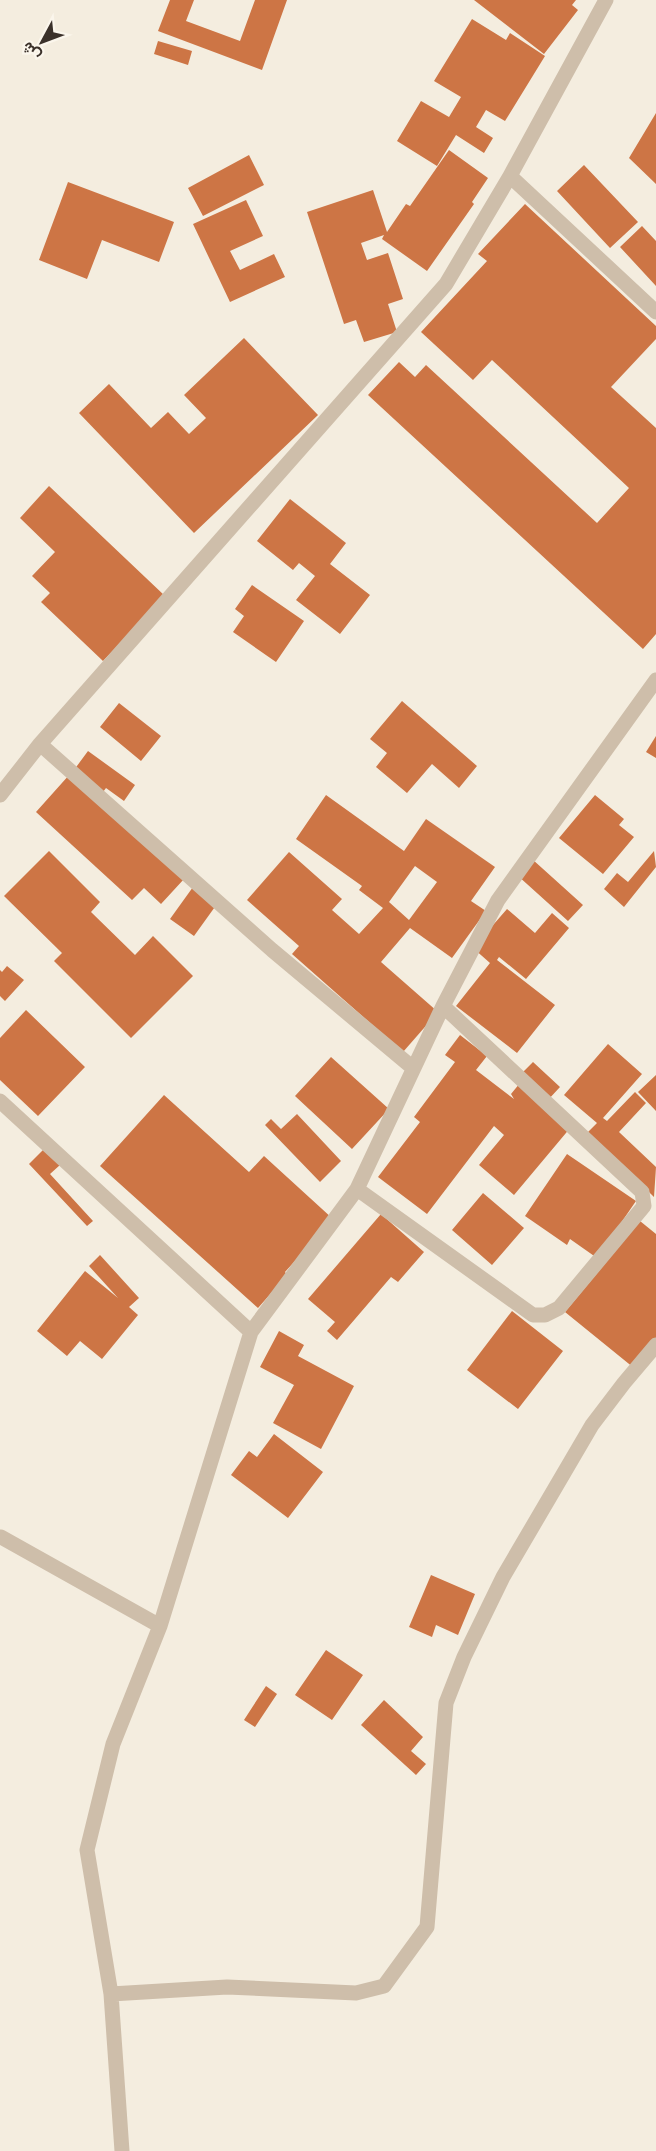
<svg xmlns="http://www.w3.org/2000/svg" width="656" height="2151" font-family="Mulish,Vazirmatn,sans-serif">
	<style>
		.building { fill: #cd7545; fill-rule: evenodd }
		.lines { fill: none; stroke-linecap: round; stroke-linejoin: round }
		.minor { stroke: #cebeaa; stroke-width: 15 }
	</style>
	<rect width="100%" height="100%" fill="#f4eddf"/>
	<!-- building -->
	<path class="building" d="M170,0H194L186,21L240,41L255,0H287L262,70L158,31Z
		M474,0H576L572,5L578,10L544,54Z
		M472,19L506,40L510,33L545,56L505,121L486,110L476,127L493,138L484,153L456,135L437,166L397,141L421,101L449,117L461,97L434,81Z
		M158,41L192,51L188,65L154,54Z
		M656,113V184L629,158Z
		M449,150L488,178L472,202L474,204L427,271L382,239L384,235L361,243L367,260L388,253L403,299L388,304L397,332L364,342L356,320L344,324L307,212L373,190L387,232L406,204L410,206Z
		M249,155L264,185L203,216L188,188Z
		M584,165L638,222L610,248L557,191Z
		M68,182L174,222L159,262L102,240L87,279L39,260Z
		M246,200L263,236L230,251L240,270L274,254L285,277L230,302L193,224Z
		M525,204L656,326V339L611,387L656,428V634L643,649L368,395L399,362L415,377L426,365L597,523L629,488L492,360L473,380L421,332L487,261L478,254Z
		M642,226L656,241V286L620,247Z
		M244,338L318,415L194,533L79,413L109,384L151,428L168,412L189,434L206,418L184,395Z
		M49,486L165,596L103,661L41,602L50,593L32,576L55,552L20,518Z
		M290,499L346,543L330,564L370,595L340,634L296,600L315,576L299,563L293,570L257,541Z
		M252,585L304,621L276,662L233,632L244,616L235,609Z
		M402,701L477,766L459,788L432,764L407,793L376,767L387,753L370,739Z
		M119,703L161,736L141,761L100,727Z
		M656,736V758L646,752Z
		M88,751L135,785L124,801L106,788L103,792L74,770Z
		M70,774L184,879L161,904L144,888L132,900L36,812Z
		M326,795L404,851L426,819L495,867L471,901L486,911L452,958L410,928L381,962L438,1012L403,1052L292,954L299,946L247,900L289,852L342,899L332,910L359,934L383,908L359,890L362,886L296,839ZM415,866L437,882L409,920L389,902Z
		M595,795L624,819L619,825L634,837L603,874L559,838Z
		M49,851L100,902L91,912L135,955L153,936L193,976L131,1038L54,961L62,953L4,896Z
		M654,851L656,867L624,907L604,889L617,873L628,882Z
		M532,859L583,905L568,921L517,875Z
		M193,887L217,904L194,936L170,919Z
		M507,909L535,933L552,913L569,928L526,979L499,957L497,960L555,1005L517,1053L456,1006L490,963L473,948Z
		M7,966L24,980L5,1001L0,996V970L2,972Z
		M26,1010L85,1067L38,1116L0,1080V1038Z
		M460,1035L487,1056L476,1070L514,1099L511,1094L520,1083L571,1127L514,1195L479,1165L504,1135L494,1126L427,1214L378,1177L420,1122L414,1117L455,1062L445,1055Z
		M608,1044L642,1074L603,1118L607,1121L635,1092L646,1103L619,1132L656,1167L654,1197L588,1132L597,1123L564,1095Z
		M331,1057L389,1109L352,1149L295,1096Z
		M533,1062L560,1087L547,1101L520,1075Z
		M656,1075V1111L638,1092Z
		M164,1095L249,1172L264,1156L333,1219L285,1272L287,1275L258,1308L100,1166Z
		M297,1114L341,1161L320,1182L265,1125L271,1119L281,1129Z
		M45,1148L60,1165L50,1174L93,1221L87,1226L29,1164Z
		M567,1154L636,1201L597,1258L570,1239L567,1245L525,1216Z
		M483,1193L524,1228L492,1265L452,1230Z
		M381,1214L424,1252L398,1282L391,1277L337,1340L327,1331L335,1322L308,1299Z
		M640,1221L656,1234V1341L634,1368L565,1312Z
		M100,1255L139,1298L129,1307L138,1315L102,1359L80,1341L67,1356L37,1331L85,1271L118,1298L89,1266Z
		M512,1311L563,1351L518,1409L467,1370Z
		M279,1331L304,1345L298,1356L354,1386L321,1449L273,1423L294,1385L260,1367Z
		M274,1434L323,1472L288,1518L231,1475L249,1451L257,1457Z
		M431,1575L475,1594L458,1635L436,1625L432,1637L409,1627Z
		M326,1650L363,1675L332,1720L295,1695Z
		M266,1686L277,1694L255,1727L244,1720Z
		M384,1700L423,1737L411,1751L426,1764L416,1775L361,1725Z"/>
	<g class="lines">
		<!-- minor -->
		<path class="minor" d="M510,176L656,312
			M40,744L272,950L413,1068
			M0,795L40,744L446,284L510,176L606,0
			M0,1101L251,1332L160,1626L113,1744L87,1850L111,1994L122,2151
			M357,1189L533,1315H545L559,1308L644,1206L642,1192L443,1006
			M251,1332L357,1189L443,1006L498,900L656,680
			M1,1537L160,1626
			M111,1994L227,1987L356,1993L384,1986L427,1927L446,1703L464,1657L503,1577L592,1425L624,1383L656,1345"/>
	</g>
	<!-- north arrow -->
	<g transform="translate(42 42) rotate(229)" stroke="#fbf6ec" stroke-width="4.5" paint-order="stroke">
	<path d="M0-4.5L10 22L0 15L-10 22Z" fill="#3b312a"/>
	<text y="-9" font-size="16" font-weight="bold" text-anchor="middle" fill="#3b312a">ش</text>
	</g>
</svg>
